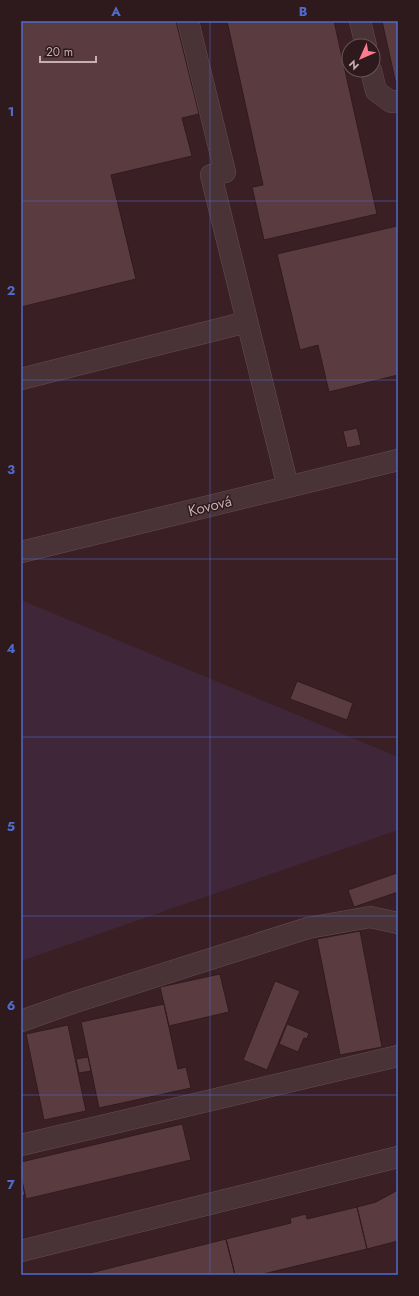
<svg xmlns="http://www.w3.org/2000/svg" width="419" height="1296" font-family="Jost,sans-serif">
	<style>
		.green { fill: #3f2638 }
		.building { fill: #5a3b40; stroke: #301b1f }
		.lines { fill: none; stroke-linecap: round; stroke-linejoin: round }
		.minor-casing { stroke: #644e51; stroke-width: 22 }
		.minor { stroke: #4a3337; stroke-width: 21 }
		.grid { fill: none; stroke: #506bcc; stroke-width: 1; stroke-opacity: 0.55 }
		.labels { text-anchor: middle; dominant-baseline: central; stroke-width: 3; stroke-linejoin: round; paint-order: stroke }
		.street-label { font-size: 15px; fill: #c6aeb1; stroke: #2e191d }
		.neatline { fill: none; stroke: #506bcc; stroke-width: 1.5 }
		.grid-label { font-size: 13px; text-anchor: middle; font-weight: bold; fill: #506bcc }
	</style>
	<rect width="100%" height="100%" fill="#3a2024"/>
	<!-- green -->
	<path class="green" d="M21,600L398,757V830L21,961Z"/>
	<!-- building -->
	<path class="building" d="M21,21H176L199,114L182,118L192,156L111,175L136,279L21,307Z
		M227,21H334L377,214L264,240L252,187L263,185Z
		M382,21H398V83L396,84Z
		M397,226L398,231V375L329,392L318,345L300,350L277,254Z
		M357,428L361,445L347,448L343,431Z
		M297,681L353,703L347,720L290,699Z
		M397,873L398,892L354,907L348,890Z
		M360,931L382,1047L340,1055L317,939Z
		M220,974L229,1012L169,1026L160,987Z
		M275,981L300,991L267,1070L243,1060Z
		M164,1004L178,1069L186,1067L191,1088L99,1108L81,1022Z
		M287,1024L309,1033L307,1039L304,1038L298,1052L279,1044Z
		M68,1025L86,1111L44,1120L26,1034Z
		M88,1057L91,1071L79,1073L76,1059Z
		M181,1123H182L191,1160L26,1199L21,1177V1162L182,1124Z
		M21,1177L25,1195L21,1196Z
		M398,1190V1241L367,1249L357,1207L376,1202Z
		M357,1207L367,1249L259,1275H235L226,1239L291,1223L290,1218L306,1214L307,1219Z
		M226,1239L235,1275H82Z"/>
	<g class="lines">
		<!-- minor casing -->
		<g class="minor-casing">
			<path id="minor" d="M188,21L225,172L211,175L288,487
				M360,21L366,46
				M371,70L376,91L391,102L398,101
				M21,379L247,322
				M21,552L398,460
				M21,1021L75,1002L308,928L370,917L398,923
				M21,1145L398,1056
				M21,1251L398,1157"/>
		</g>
		<!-- minor -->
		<use href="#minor" class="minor"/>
	</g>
	<!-- grid -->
	<path class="grid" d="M210,21V1275M21,201H398M21,380H398M21,559H398M21,737H398M21,916H398M21,1095H398"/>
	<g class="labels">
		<!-- street labels -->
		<g class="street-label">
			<text transform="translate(210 506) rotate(-14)">Kovová</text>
		</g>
	</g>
	<!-- border -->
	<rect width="419" height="1296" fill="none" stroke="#2e191d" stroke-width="44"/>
	<!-- north arrow -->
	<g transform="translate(361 58) rotate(225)"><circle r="19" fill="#2e191d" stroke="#6b5558"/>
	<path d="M0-3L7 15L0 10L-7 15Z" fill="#fd7c8f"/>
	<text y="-6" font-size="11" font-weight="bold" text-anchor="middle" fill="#c6aeb1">N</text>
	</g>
	<!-- scale -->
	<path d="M40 56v6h56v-6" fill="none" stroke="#c6aeb1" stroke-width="2"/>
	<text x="46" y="56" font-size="12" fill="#c6aeb1" stroke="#2e191d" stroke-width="3" paint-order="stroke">20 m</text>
	<rect x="22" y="22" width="375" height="1252" class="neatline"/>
	<g class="grid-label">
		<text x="116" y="16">A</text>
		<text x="303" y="16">B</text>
		<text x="11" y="116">1</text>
		<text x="11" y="295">2</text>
		<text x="11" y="474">3</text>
		<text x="11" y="653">4</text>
		<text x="11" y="831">5</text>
		<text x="11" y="1010">6</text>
		<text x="11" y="1189">7</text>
	</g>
</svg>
